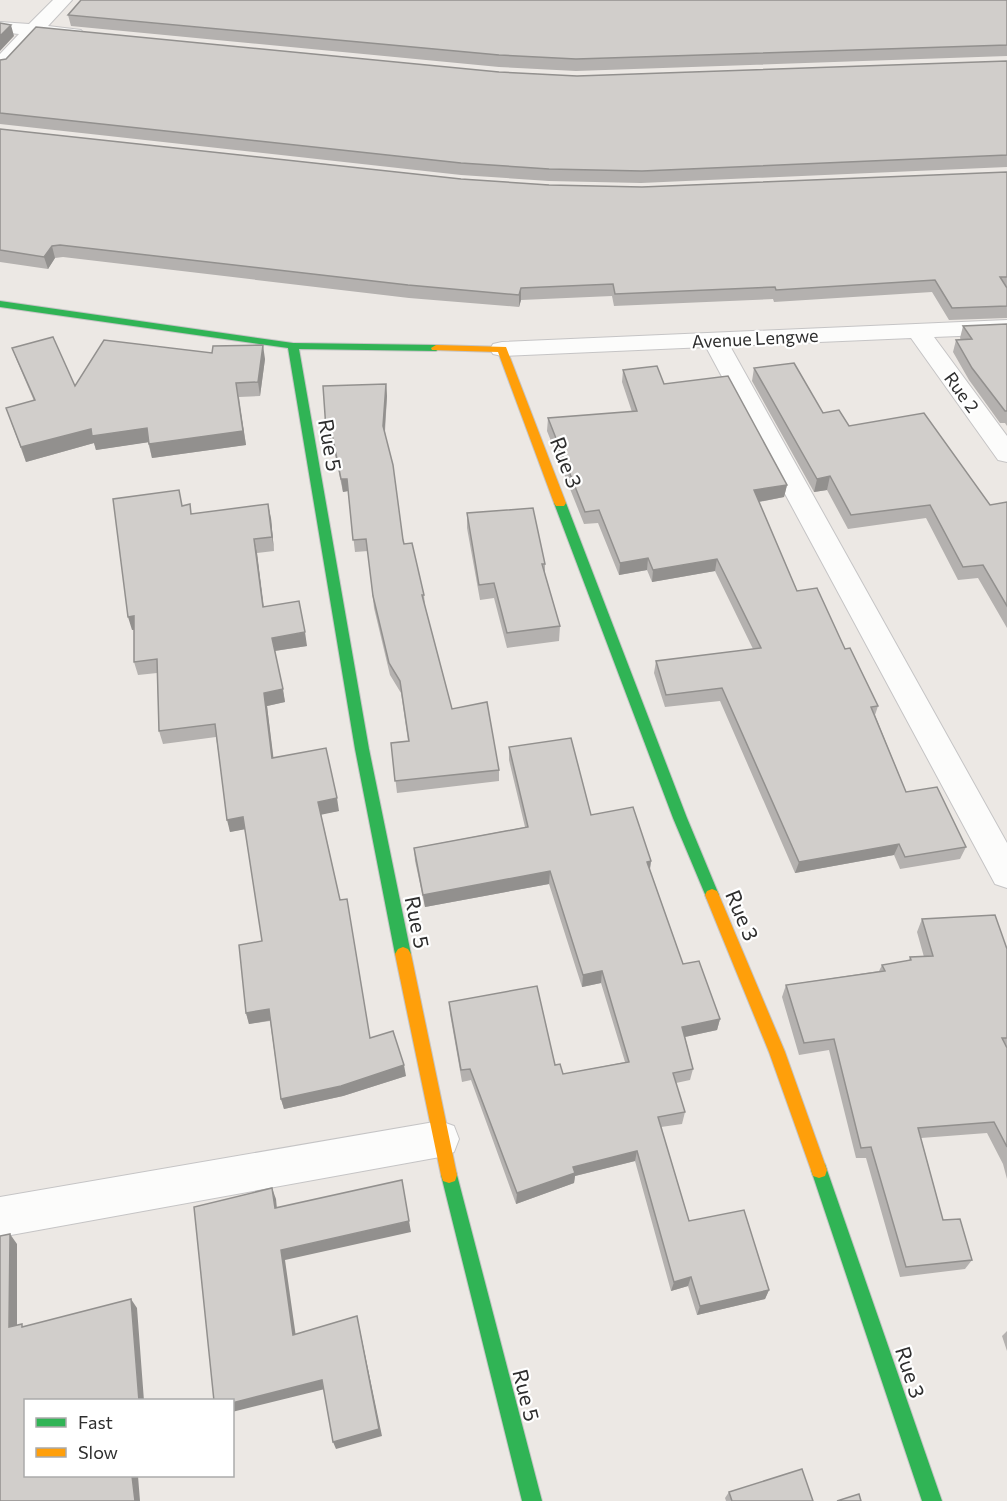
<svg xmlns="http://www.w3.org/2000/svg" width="1007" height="1501" font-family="Commissioner,sans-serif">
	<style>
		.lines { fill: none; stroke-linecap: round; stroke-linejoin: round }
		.street-casing { stroke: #c5c4c5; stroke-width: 2 }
		.fast-casing { stroke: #c5c4c5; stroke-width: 2 }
		.slow-casing { stroke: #c5c4c5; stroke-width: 2 }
		.street { fill: #fcfcfb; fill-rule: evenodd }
		.fast { fill: #30b455; fill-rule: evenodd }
		.slow { fill: #ff9f0a; fill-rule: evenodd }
		.wall { fill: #b4b1af }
		.shaded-wall { fill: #92908e }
		.building { fill: #d1cecb; stroke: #92908e; stroke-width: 1.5 }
		.labels { text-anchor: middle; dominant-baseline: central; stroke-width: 4.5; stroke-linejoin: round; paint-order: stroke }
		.far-street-label { font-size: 18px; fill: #2e2e2e; stroke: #fff }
		.street-label { font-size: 21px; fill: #2e2e2e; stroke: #fff }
	</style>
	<rect width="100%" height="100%" fill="#ece8e4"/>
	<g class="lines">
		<!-- street casing -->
		<g class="street-casing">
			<path id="street" d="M53,0H72L48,26L81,30L84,34L81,38L75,39L38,36L7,69L0,71V54L19,34L0,32V22L29,24Z
				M1007,320V334L934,337L1007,436V462L998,460L911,338L730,346L1007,843V888L995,884L706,347L502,356L493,354L490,349L493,344L502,342Z
				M440,1121L454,1126L459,1139L454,1152L440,1157L0,1237V1197Z"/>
		</g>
		<!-- fast casing -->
		<g class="fast-casing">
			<path id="fast" d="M0,301L293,343L436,345L441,348L436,351L299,349L369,749L411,954L408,959L403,961L398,959L395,954L355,749L288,348L0,307Z
				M560,499L566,503L687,818L719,895L717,899L712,901L707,899L673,818L554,503Z
				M819,1162L825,1164L827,1170L942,1501H922L811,1170L813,1164Z
				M449,1167L455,1169L457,1175L542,1501H522L441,1175L443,1169Z"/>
		</g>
		<!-- slow casing -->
		<g class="slow-casing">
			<path id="slow" d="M436,345L506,347L566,503L564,506H556L554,503L498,352L432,350L431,348Z
				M712,889L717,891L719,895L785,1052L827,1170L825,1176L819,1178L813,1176L811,1170L769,1052L705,895L707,891Z
				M403,947L408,949L411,954L457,1175L455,1181L449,1183L443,1181L441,1175L395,954L398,949Z"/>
		</g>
		<!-- street -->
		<use href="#street" class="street"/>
		<!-- fast -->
		<use href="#fast" class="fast"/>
		<!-- slow -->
		<use href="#slow" class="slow"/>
	</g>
	<!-- wall -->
	<path class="wall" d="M1007,0V56L576,71L499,67L71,26L68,15Z
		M0,60L499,72L577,76L1007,61V167L641,183L549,181L461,175L0,124Z
		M0,129L461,179L549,185L642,187L1007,172V318L949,320L932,292L774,302L773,299L614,306L612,296L521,300L519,307L409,298L63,257L55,258L48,269L0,262Z
		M1007,324V426L1005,423H1000L969,380L953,352L956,340H961L960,338L963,326Z
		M12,348L75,386L265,359L260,396L239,397L246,445L152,458L148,442L96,450L94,443L26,462L11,422L34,401L17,361Z
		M754,368L823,413L849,426L990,505L1007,502V628L978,578L958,580L926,518L848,529L827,490L814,492L752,381Z
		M623,370L664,384L787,485L784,497L759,502L797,591L845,649L878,706L875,715L906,792L966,847L960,859L900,869L894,855L795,873L720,701L665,707L654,673L656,661L753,649L715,571L652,582L647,570L619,575L598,523L584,524L547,431L548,418L632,412L622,382Z
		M386,384L387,396L385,432L403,540L424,595L425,606L452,709L499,770V781L397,793L391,743L408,741L401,693L390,675L374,608L368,551L355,552L348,491L343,492L332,441H328L326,429Z
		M183,506L192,514L271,518L274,551L257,553L264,607L307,646L275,651L285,702L267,706L273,757L339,811L321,814L370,1038L406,1076L343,1096L284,1109L281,1099L270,1021L249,1024L246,1013L262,941L245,829L230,832L216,737L163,744L159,731L157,673L138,675L134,662V630H132Z
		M467,513L545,564V574L560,626L559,641L507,648L494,598L480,600L467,528Z
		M509,747L591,815L651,861L650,870L683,964L720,1019L717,1030L685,1037L693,1069L690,1080L676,1083L685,1112L682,1124L661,1127L689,1221L769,1290L765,1299L697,1315L688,1286L671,1291L635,1161L575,1176L574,1183L516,1204L471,1080L462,1082L450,1014L449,1002L555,1065L563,1074L625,1062L601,983L582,987L549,884L425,907L415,861L414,848L525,827L509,760Z
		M922,919L1007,949V1179L1003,1164L987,1133L921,1138L943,1220L972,1260L965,1269L900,1277L866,1158H856L829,1050L799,1055L782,997L786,985L879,971L882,965L909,961L910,957H924L917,932Z
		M1007,1331V1351L1002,1336Z
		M729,1492L813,1501H726L725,1498Z"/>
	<!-- shaded-wall -->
	<path class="shaded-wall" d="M11,25L14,36L0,51V36Z
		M52,246L55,258L48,269L44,257Z
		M521,288V300L519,307V295Z
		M263,345L265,359L260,396L258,382Z
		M236,383L246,445L152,458L149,444Z
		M386,384L387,396L384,438L383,426Z
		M147,428L150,442L96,450L94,443L26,462L21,447L91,429Z
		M830,476L827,490L814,492L817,479Z
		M341,479H347L348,491L343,492Z
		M787,485L784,497L752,503L754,490Z
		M268,504L271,518L274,551L272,537Z
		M254,539L257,553L265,620L263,607Z
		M648,558L647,570L619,575L620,563Z
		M717,559L715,571L652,582L653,570Z
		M134,616L138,629L132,630L128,617Z
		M305,632L307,646L274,651L272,638Z
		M283,689L285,702L267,706L275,770L272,758L264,693Z
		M337,798L339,811L320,815L318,802Z
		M243,817L246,829L230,832L227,820Z
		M899,844L894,855L795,873L799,862Z
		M651,861L649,874L647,862Z
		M550,871L549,884L425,907L423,895Z
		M602,971L601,983L582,987L583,975Z
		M269,1009L272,1020L249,1024L246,1013Z
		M720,1019L717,1030L680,1038L682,1027Z
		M404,1065L406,1076L343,1096L284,1109L281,1099Z
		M637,1151L635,1161L575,1176L574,1183L516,1204L517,1193L573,1167Z
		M272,1188L276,1199L278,1219L275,1208Z
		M409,1221L411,1232L285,1260L297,1344L293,1335L281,1250Z
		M10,1234L17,1244V1335L9,1327Z
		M691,1277L688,1286L671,1291L674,1282Z
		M769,1290L765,1299L697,1315L700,1306Z
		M131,1299L137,1308L144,1401H139Z
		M357,1316L382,1436L336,1449L333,1442Z
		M322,1380L325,1389L232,1412V1403Z
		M132,1476H138L140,1501H135Z"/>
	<!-- building -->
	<path class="building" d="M81,0H1007V45L576,59L499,55L68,15Z
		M0,23L11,25L0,36Z
		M36,27L499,72L577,76L1007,61V155L642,171L549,169L461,163L0,113V60L6,59Z
		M0,129L461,179L549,185L642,187L1007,172V277H1000L1007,288V306L952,308L935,280L776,290L775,287L615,294L613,284L521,288L519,295L408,285L60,245L52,246L44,257L0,250Z
		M1007,324V411H1005L972,368L956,340L972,339L963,326Z
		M53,337L75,386L104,340L212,353L213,346L263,345L258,382L236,383L243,431L149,444L147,428L92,436L91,429L21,447L6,408L35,400L12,348Z
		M794,363L823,413L839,410L849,426L924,413L990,505L1007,502V606L983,565L963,567L930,505L851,515L830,476L817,479L754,368Z
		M657,366L664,384L728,376L787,485L754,490L797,591L817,588L845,649L850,648L878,706L871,707L906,792L937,787L966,847L905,857L899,844L799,862L722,688L666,695L656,661L761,648L717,559L653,570L648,558L620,563L599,510L585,512L548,418L637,411L623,370Z
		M386,384L383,426L393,465L403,540L404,544L412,543L424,595H422L452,709L487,702L499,770L395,781L391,743L409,741L400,681L389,663L373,596L366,539L353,540L347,479H341L331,429H326L323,386Z
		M179,490L182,506L190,504L191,514L268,504L272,537L254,539L263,607L299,601L305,632L272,638L283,689L264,693L272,758L326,748L337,798L318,802L340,900L347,899L370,1038L393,1031L404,1065L341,1086L281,1099L269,1009L246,1013L239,945L262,941L243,817L227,820L215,724L159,731L157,659L134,662V616L128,617L113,499Z
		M533,508L545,564H542L560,626L507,633L494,583L479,585L467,513Z
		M571,738L591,815L633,807L651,861L647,862L683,964L699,961L720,1019L682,1027L693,1069L673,1073L685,1112L658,1117L689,1221L744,1210L769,1290L700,1306L691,1277L674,1282L637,1151L573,1167L575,1173L517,1193L470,1069L461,1070L449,1002L537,986L555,1065L560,1064L563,1074L629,1062L602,971L583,975L550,871L423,895L414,848L528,827L509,747Z
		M995,915L1007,949V1038H1002L1007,1048V1147L994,1122L918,1128L943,1220L960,1219L972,1260L906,1267L871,1147L861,1148L834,1039L804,1043L786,985L885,971L882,965L911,960L910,957L933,956L922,919Z
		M402,1180L409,1221L281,1250L293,1335L357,1316L379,1429L333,1442L322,1380L232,1403V1401H214L194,1207L272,1188L275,1208Z
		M10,1234L9,1327L22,1324V1327L131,1299L139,1401H26V1476H132L135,1501H0V1236Z
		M802,1469L813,1501H732L729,1492Z
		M859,1494L861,1501H837Z"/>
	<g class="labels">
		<!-- far-street labels -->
		<g class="far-street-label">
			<text transform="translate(755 338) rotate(-3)">Avenue Lengwe</text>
			<text transform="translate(962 392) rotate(54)">Rue 2</text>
		</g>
		<!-- street labels -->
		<g class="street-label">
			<text transform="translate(331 445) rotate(80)">Rue 5</text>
			<text transform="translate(567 462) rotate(69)">Rue 3</text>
			<text transform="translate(743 915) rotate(67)">Rue 3</text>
			<text transform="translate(418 922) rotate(79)">Rue 5</text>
			<text transform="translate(911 1372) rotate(72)">Rue 3</text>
			<text transform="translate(527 1395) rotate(76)">Rue 5</text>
		</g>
	</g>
	<!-- legend -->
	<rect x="24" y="1399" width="210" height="78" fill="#ffffff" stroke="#ababab" stroke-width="1.5"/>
	<rect x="36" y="1418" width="30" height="9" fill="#30b455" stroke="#ababab" stroke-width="1.5"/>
	<text x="78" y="1429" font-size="18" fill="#2e2e2e">Fast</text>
	<rect x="36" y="1448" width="30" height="9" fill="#ff9f0a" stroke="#ababab" stroke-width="1.5"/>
	<text x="78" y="1459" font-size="18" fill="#2e2e2e">Slow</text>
</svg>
